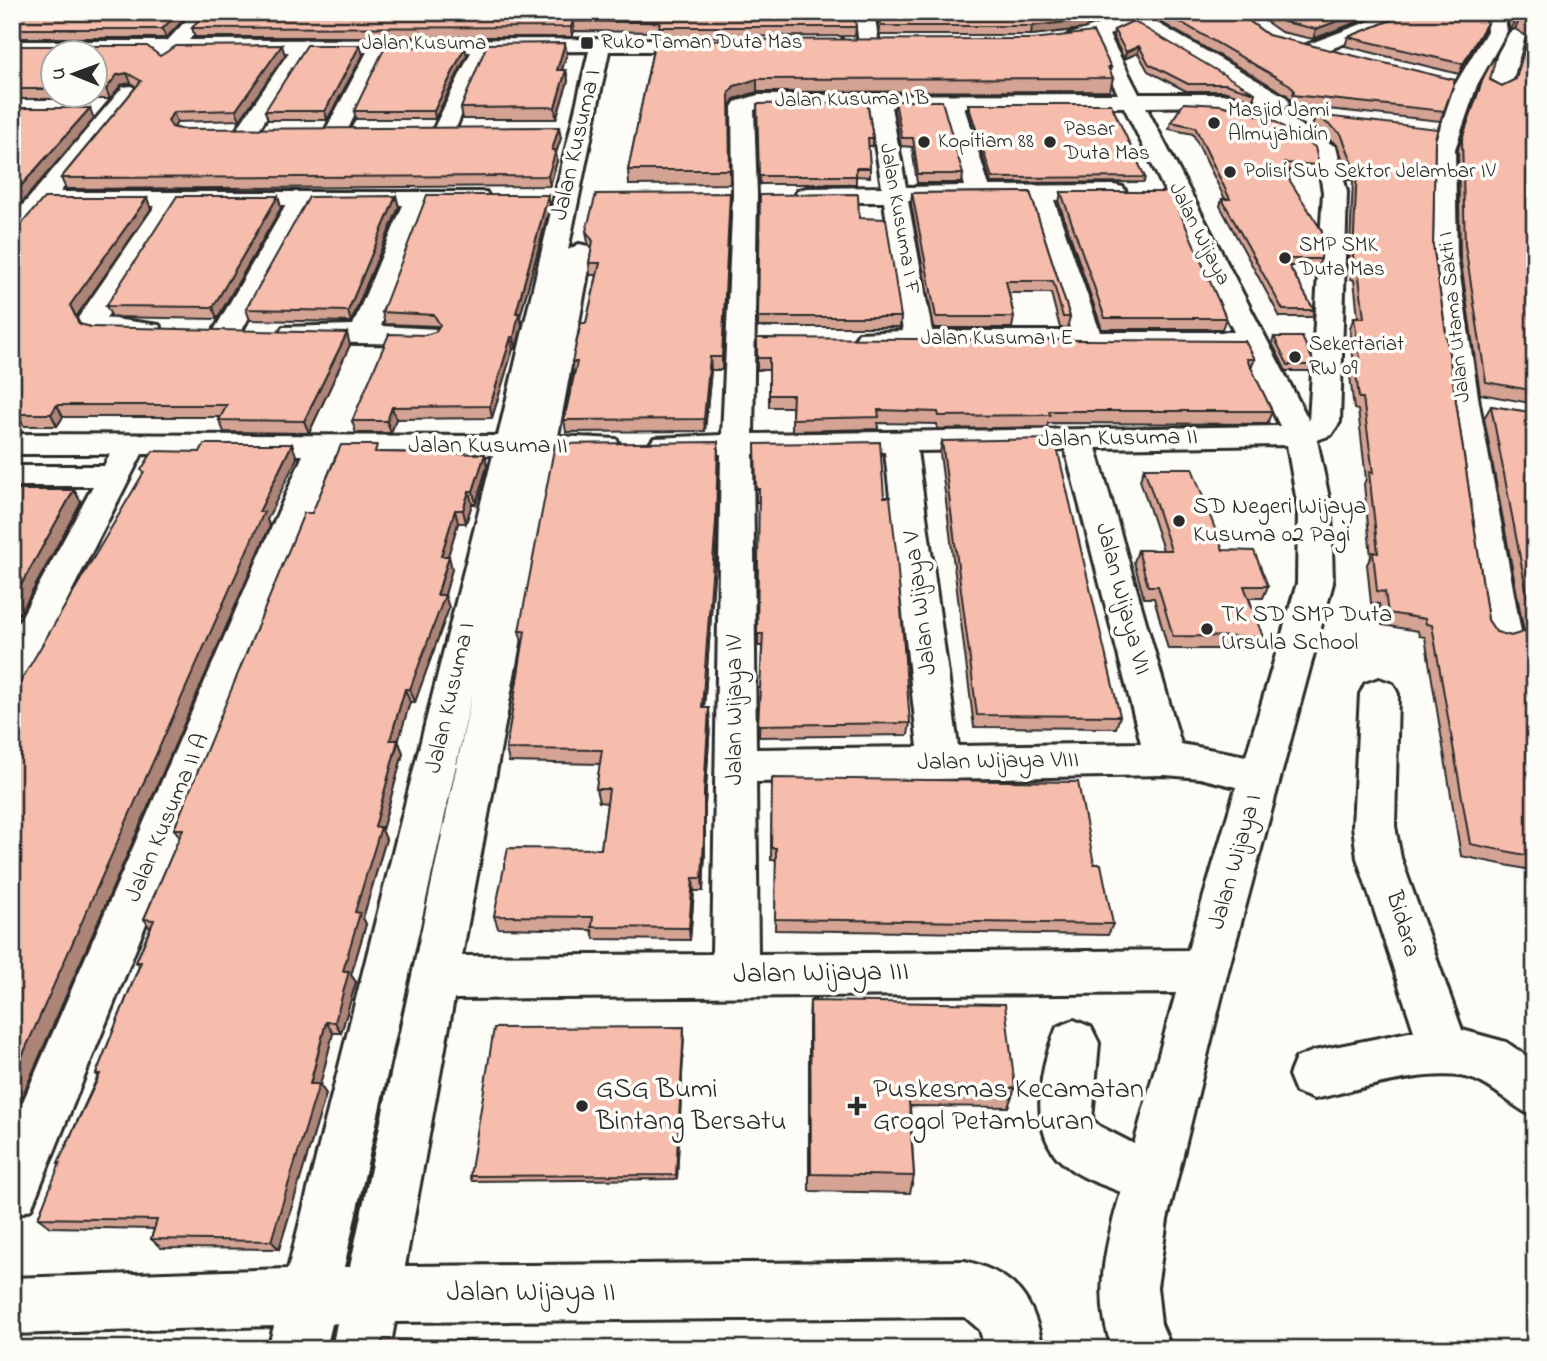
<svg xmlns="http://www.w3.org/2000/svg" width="1547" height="1361" font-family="'Indie Flower',sans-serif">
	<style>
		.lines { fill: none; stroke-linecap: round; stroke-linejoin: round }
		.minor-casing { stroke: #2b2b2b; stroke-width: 6 }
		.minor { fill: #fdfcf7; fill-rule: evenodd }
		.wall { fill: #d4a394; stroke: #2b2b2b; stroke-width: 2; fill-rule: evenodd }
		.shaded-wall { fill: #ac8478; stroke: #2b2b2b; stroke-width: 2 }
		.building { fill: #f6bdac; stroke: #2b2b2b; stroke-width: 2 }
		.poi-dot { fill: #2b2b2b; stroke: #fdfcf7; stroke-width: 2.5 }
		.labels { text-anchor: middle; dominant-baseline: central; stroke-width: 7; stroke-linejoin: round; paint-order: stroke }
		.far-poi-label { font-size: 21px; fill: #2b2b2b; stroke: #fdfcf7; text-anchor: start }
		.far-street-label { font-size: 21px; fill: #2b2b2b; stroke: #fdfcf7 }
		.street-label { font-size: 24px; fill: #2b2b2b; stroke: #fdfcf7 }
		.poi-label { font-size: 24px; fill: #2b2b2b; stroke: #fdfcf7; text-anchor: start }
		.near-street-label { font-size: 28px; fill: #2b2b2b; stroke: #fdfcf7 }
		.near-poi-label { font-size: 28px; fill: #2b2b2b; stroke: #fdfcf7; text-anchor: start }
	</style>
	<rect width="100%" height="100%" fill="#fdfcf7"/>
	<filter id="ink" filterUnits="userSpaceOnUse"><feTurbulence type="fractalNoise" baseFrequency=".0143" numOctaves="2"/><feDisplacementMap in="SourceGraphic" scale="14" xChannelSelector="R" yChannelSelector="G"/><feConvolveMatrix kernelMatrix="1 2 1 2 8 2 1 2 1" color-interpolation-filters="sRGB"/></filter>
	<g filter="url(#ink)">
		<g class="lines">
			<!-- minor casing -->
			<g class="minor-casing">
				<path id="minor" d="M194,12H214L189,40L672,39L674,34L681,32H831L838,34L845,45L835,51L828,49L824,44H716L714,49L707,51H609L568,250L579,244L588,246L592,252L558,436L616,439L621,446L616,453L555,455L462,956L712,954L721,454L665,455L654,452L649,445L654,438L722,435L733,195L732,107L735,102L758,95L1118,94L1092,42L1075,45L1065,39L1068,35L1134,12H1172L1170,16L1152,20L1286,97L1289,102L1286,107H1271L1336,147L1347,192L1340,422L1331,435L1317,440L1331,508L1333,583L1228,971L1167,1220L1157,1287L1161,1324L1172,1349H1113C1092,1298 1106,1243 1121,1192C1101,1184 1077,1177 1062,1162C1027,1131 1041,1063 1057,1027L1074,1020L1091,1027L1099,1043L1092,1119L1099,1126L1134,1144L1176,993L454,999L405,1266L965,1261C1015,1274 1034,1298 1043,1349H985L980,1330L965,1317L395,1322L390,1349H332L337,1323L332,1324L326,1349H268L274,1326L12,1334V1278L288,1269L493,455H335L31,1209L12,1217V1127L303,455L142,454L26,680L12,684V634L93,486H12V466H104L110,454H12V434L498,436L589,51L487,52L456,128L445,135L434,128L471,52H385L348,129L337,136L326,129L367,52H304L307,56L259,129L248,136L237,129L289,52L178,53L170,61L163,63L153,57L156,53H12V41H167ZM1132,25L1270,107L1223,94H1139L1109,35ZM1222,106L1261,118L1317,155L1323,192L1309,421L1146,107ZM761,107H869L882,187L807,188L798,190L795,195L798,200L807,202H884L903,331L859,333L855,339L859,345L1243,350L1280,426L753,434L757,195L754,110ZM891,107H943L965,186L906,187ZM964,107H1124L1234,332H1100L1054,200L1114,199L1123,197L1126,192L1123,187L1114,185L989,186ZM1030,200L1071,331H932L908,201ZM1287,445L1298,508L1297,583L1246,756L1181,744L1096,448ZM1065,449L1141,743L958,746L917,451ZM885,452L918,747L756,749L753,454ZM473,689L350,1267H344ZM1165,775L1200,778L1236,787L1188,950L758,954L756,782Z
					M855,12H874L879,45L876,49H862L859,45Z
					M1485,12H1504L1507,31L1477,85L1455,149L1457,256L1479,403L1521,632L1515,641L1502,645L1489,641L1483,632L1449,403L1431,256L1433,149L1455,85L1487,31Z
					M1391,13L1401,19L1398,23L1320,53H1306L1303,49L1306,45Z
					M131,86L142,92L60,192H486L489,197L486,202L427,205L381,326L437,329L441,335L437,341L427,344L293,342L283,339L279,333L283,327L353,325L403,205H310L241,332L237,338L227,340L217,338L213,332L286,205L180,206L106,318L159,325L163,331L159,337L149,339L87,334L78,318L155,206H48L21,239L12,242V218L123,87Z
					M1379,679L1393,684L1398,694L1395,826L1401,858L1462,1030L1506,1042L1535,1062V1117C1513,1108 1496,1088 1475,1080C1435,1065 1357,1090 1314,1099L1296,1092L1289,1075L1296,1058L1314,1051L1414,1031L1357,858L1353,826L1360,694L1365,684Z"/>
			</g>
			<!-- minor -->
			<use href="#minor" class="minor"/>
		</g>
		<!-- wall -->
		<path class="wall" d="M12,12H191L166,38H12Z
			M205,12L856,27L855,36L659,37V32L574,31L572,37H195L192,28Z
			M876,12H1126L1083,29L1031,35H880Z
			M1161,12H1237L1268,35L1444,111L1440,121L1290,105L1291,100L1287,95L1159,21Z
			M1252,12H1488V21L1484,30L1459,74L1345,46L1348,37L1401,16L1398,12L1383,13L1313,39L1281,32Z
			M1506,12H1535V404L1480,394L1460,256L1458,149L1484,76L1502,86L1514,80L1526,36L1515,29L1510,31Z
			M1114,30L1255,93L1253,100L1223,91H1186L1148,71L1138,53L1124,59L1113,36Z
			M655,40L1111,67L1110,72L1113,78L1110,91L757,92L734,99L730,106V184L629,185L628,170Z
			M360,45L363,55L327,120H268L265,111Z
			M12,46L160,56L285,55L240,120L177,122L174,127L180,129L561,138L556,153L557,161L550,186L66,189L61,178L136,87L131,83L121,85L110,99H12ZM52,52H94V94H52Z
			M567,54L562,70H566L568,81L556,119H463L461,108Z
			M467,55L435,119H356L354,111Z
			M895,101L963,174L962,183H917L912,147L901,146L894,110Z
			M1184,103L1319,165L1317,171L1288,170L1290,173L1289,179L1321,259L1318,266H1289L1314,310L1312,317H1280L1220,206L1222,199H1225L1193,134L1169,129L1171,122Z
			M757,104L873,138V146H868L870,168V177L856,176V184H760Z
			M968,104L1145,177L1144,182L991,183L968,110Z
			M1316,115L1435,138L1433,245L1488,620L1496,632L1511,636L1524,632L1484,418L1491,406L1535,413V871L1461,856L1425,637L1419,636L1418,631L1382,625L1379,604L1371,603L1367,564L1371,557L1364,484L1366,479L1358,410L1354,409L1350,376L1354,366L1350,328L1354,317H1358L1354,280L1351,279L1349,266L1353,180H1348V172L1337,145L1312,126Z
			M1030,192L1070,317L1067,328H1060L1051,293H1009L1014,317L1012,328H934L911,204L912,193Z
			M1061,192L1226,318L1222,329H1102L1059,203Z
			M548,195L550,206L520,317L522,325L516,349H513L492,418L396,419L391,433H356L352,421L425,335L435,332L438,328L437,326L385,324L382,312Z
			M760,195L859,218L901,317L900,327H758Z
			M278,196L281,208L217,319L112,317L106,306Z
			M396,196L399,207L351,322L250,320L246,309Z
			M147,198L151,209L76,317L79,324L91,327L350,345L309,433L224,432L219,420L220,417H63L57,426H24L21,421H12V231Z
			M730,205L722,370H711L705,431L566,432L564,420L573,375L572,362L586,323L597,275H590L589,263L592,249L588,243L586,231Z
			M1274,337L1315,365L1312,371H1286L1272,343Z
			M757,338L1255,359L1251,368L1272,411L1267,424L1048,423L1047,427L937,429V424L878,423V429L792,431V407H769V370H757Z
			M942,441L1120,716L1116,728L974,727L940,453Z
			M718,442L717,536L704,708L710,722L705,805V851L703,891H694L690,940L594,939L592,930L498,928L494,916L601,849L607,803L599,802L596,789L600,764L509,762L506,749L523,645L519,631Z
			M755,444L884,497L910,723L908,735L759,737L762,646H758L759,502H756Z
			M380,452L485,454L487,466L476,504H472L466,523H458L448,556L452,569L445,595L449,608L415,702H410L398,740L403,753L382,830L386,839L363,918L366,924L351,975L356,982L341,1033H333L320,1085L326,1094L279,1249L161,1248L151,1239L154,1229L50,1227L38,1218L60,1165L58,1163L98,1076L96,1074L139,966L136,962L150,928L144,919L180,837L174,829L312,513Z
			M1144,468L1223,550L1268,586L1263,598H1249L1263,637L1258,649H1168L1154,598H1144L1134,562L1138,550H1163L1140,480Z
			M12,490H74L81,502L20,614H12Z
			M772,778L1094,864L1113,924L1108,935L775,930L776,860H771Z
			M810,1001L1015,1088L1008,1107L910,1106L914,1176L910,1193L809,1191V1021Z
			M684,1033L677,1179L472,1181L470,1176Z"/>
		<!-- shaded-wall -->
		<path class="shaded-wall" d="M179,12H191L166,38L162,29Z
			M1104,12H1126L1083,29L1031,35L1032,26Z
			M1362,12H1383L1313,39L1316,29Z
			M1520,19L1515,29L1510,31L1514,21Z
			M573,21L574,31L572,37L571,27Z
			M1488,21L1484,30L1459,74L1463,64Z
			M565,43L567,54L558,81L557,70Z
			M282,45L285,55L240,120L236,110Z
			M360,45L363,55L327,120L325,111Z
			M1139,46L1138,53L1124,59L1126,52Z
			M465,47L467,55L435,119L434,111Z
			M566,70L568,81L556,119L555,107Z
			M127,73L131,83L121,85L110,99L106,89L117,75Z
			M757,79V92L734,99L730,106V184L729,92L734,86Z
			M90,108L94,119L12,214V196Z
			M173,112L177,122L172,131L168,121Z
			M559,127L561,138L556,153L557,161L550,186L548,176L552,150Z
			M730,193V205L722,370V357Z
			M548,195L550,206L520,317L522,325L516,349L514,337L516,313Z
			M278,196L281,208L217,319L213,307Z
			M396,196L399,207L351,322L348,311Z
			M147,198L151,209L76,317L70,305Z
			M347,333L350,345L309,433L304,421Z
			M511,337L513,349L492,418L490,406Z
			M710,357L711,370L705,431L704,419Z
			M57,405L63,417L57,426L51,414Z
			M392,407L396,419L391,433L387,421Z
			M718,442L717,536L703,722L702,708Z
			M292,444L297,458L267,520L270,526L12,1120V1079L259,512Z
			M485,454L487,466L476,504L473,491Z
			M74,490L81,502L20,614L12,601Z
			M469,491L472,504L466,523L463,510Z
			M455,510L458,523L444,569L441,556Z
			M449,556L452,569L444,598L445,595L449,608L415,702L410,689Z
			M405,689L410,702L395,753L390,740Z
			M709,708L710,722L705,805V851L703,891L702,878L704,792Z
			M398,740L403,753L382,830L386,839L363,918L366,924L351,975L356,982L341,1033L335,1022L343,971L355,912L375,827Z
			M693,878L694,891L690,940L689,928Z
			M326,1022L333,1033L320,1085L326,1094L279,1249L271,1241Z
			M684,1027V1033L677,1179L676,1175Z"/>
		<!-- building -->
		<path class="building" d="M12,12H179L162,29H12Z
			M205,12H854L856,27H659L660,22L573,21L571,27L192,28Z
			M878,12H1104L1085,20L1032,26H881Z
			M1163,12H1237L1268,35L1455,80L1444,111L1293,95L1294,90L1290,85Z
			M1269,12H1362L1316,29L1284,22Z
			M1405,12H1488V21L1463,64L1348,37L1402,16Z
			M1512,12H1535V391L1486,382L1465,245L1462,139L1484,76L1497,52L1490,80L1502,86L1516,79L1531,26L1520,19L1514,21Z
			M1133,21L1255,93L1225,84H1188L1149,64L1139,46L1126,52L1114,30Z
			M1093,32L1111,67H1108L1113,78L757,79L734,86L729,92L730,170H628L655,40L1033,39Z
			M565,43L557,70H566L555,107L461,108L487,44Z
			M282,45L236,110L173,112L168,121L172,127L180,129L559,127L552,150H556L548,176L61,178L141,81L127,73L117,75L106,89H94V52H52V89H12V46H147L160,56L176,46Z
			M307,45H360L325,111H265Z
			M385,47H465L434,111H354Z
			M895,101H942L963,174H918L913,138H902Z
			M867,102L873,138H868L870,168H856V176H759L757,104Z
			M1184,103L1221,105L1271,119L1315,147L1319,165L1284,163L1290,173H1285L1322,231L1321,259H1285L1314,310H1283L1222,199H1230L1195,127L1171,122Z
			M968,104H1111L1145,177L992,178Z
			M12,108H90L12,196Z
			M1316,115L1438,129L1435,138L1433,245L1488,620L1496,632L1511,636L1524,632L1532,620L1491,406L1535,413V857L1470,844L1432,625L1426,624L1425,619L1388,613L1385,592L1377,591L1373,552L1378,553L1369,472L1373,473L1363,398H1359L1355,364L1361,365L1354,317L1364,318L1358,268H1355L1353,255L1357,169H1352V161L1341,134Z
			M1030,192L1070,317H1063L1053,281H1006L1014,317H936L912,193Z
			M1061,192H1171L1226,318H1105Z
			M730,193L722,357H710L704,419L564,420L577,362H572L581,323H586L600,263H589L593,241L586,231L596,194Z
			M858,194L859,218L886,219L901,317H758L760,195Z
			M427,195H548L516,313H519L514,337H511L490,406L392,407L387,421H352L389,334L425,335L435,332L440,325L434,315L382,312Z
			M177,196H278L213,307L106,306Z
			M396,196L348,311L246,309L309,197Z
			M44,198H147L70,305L79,324L91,327L347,333L304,421L219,420L227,405H57L51,414H18L21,409H12V231L17,229Z
			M1274,337H1302L1315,365H1288Z
			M757,338L1245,341L1255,359H1247L1272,411H1049L1050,415L939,416L938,412L878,410L879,417L792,419L793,395H769V358H757Z
			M1055,439L1120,716L977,715L942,441Z
			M718,442L716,522L702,708H709L704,792V838L702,878H693L689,928L592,927L593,917L494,916L508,848L601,849L609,789H596L602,750L506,749L525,631H519L555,444Z
			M880,442L884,497H890L897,559L910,723L758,725L763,634H757L759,489H756L755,444Z
			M204,444H292L259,512H264L12,1079V696L144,472L141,470L153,451L200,452Z
			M341,445H377L375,452L485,454L473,491H469L463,510H455L441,556H449L437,595H445L410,689H405L390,740H398L375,827H381L355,912L360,913L343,971H349L335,1022H326L310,1084H319L271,1241L151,1239L157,1220L38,1218L60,1163H58L100,1074H96L141,962H136L154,920L144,919L183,829H174L304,513H312Z
			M1144,468H1192L1223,550L1254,551L1268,586H1244L1263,637L1173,636L1158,586H1148L1138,550H1171Z
			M12,490H74L12,601Z
			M772,778L1078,782L1094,864H1101L1113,924L775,919L776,848H771Z
			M810,1001L1005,1004L1015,1088L908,1086L914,1176L811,1174Z
			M684,1027L676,1175L470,1176L494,1028Z
			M384,1339L859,1349H356L358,1343H381Z"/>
	</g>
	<!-- markers -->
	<g class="poi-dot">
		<rect x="580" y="36" width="14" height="14" rx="3.5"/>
		<circle cx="1214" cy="123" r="7"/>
		<circle cx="924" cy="142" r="7"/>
		<circle cx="1050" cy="142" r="7"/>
		<circle cx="1230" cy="172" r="7"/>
		<circle cx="1285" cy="258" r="7"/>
		<circle cx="1295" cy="357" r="7"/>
		<circle cx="1179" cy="521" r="7"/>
		<circle cx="1207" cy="629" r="7"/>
		<circle cx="582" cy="1106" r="7"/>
		<path d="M853.5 1095.5h7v7h7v7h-7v7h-7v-7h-7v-7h7z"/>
	</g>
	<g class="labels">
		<!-- far-poi labels -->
		<g class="far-poi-label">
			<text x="601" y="43">Ruko Taman Duta Mas</text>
			<text x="1228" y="111">Masjid Jami<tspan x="1228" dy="24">Almujahidin</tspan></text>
			<text x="1064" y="130">Pasar<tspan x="1064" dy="24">Duta Mas</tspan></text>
			<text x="938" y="142">Kopitiam 88</text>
			<text x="1244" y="172">Polisi Sub Sektor Jelambar IV</text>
			<text x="1299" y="246">SMP SMK<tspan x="1299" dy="24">Duta Mas</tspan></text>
			<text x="1309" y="345">Sekertariat<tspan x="1309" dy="24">RW 09</tspan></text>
		</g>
		<!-- far-street labels -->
		<g class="far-street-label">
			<text x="424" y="44">Jalan Kusuma</text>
			<text transform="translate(852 100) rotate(-1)">Jalan Kusuma I B</text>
			<text transform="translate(899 219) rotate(80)">Jalan Kusuma I F</text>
			<text transform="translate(1199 234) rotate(63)">Jalan Wijaya</text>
			<text transform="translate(1455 317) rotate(-96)">Jalan Utama Sakti I</text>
			<text x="997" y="339">Jalan Kusuma I E</text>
		</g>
		<!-- street labels -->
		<g class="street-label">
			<text transform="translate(577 145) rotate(-77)">Jalan Kusuma I</text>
			<text transform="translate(1118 439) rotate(-1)">Jalan Kusuma II</text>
			<text x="488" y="446">Jalan Kusuma II</text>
			<text transform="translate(1122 599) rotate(75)">Jalan Wijaya VII</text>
			<text transform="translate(921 603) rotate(-97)">Jalan Wijaya V</text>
			<text transform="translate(451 698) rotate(-77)">Jalan Kusuma I</text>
			<text transform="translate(735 710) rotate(-90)">Jalan Wijaya IV</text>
			<text transform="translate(998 762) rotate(-1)">Jalan Wijaya VIII</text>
			<text transform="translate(168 818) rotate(-67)">Jalan Kusuma II A</text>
			<text transform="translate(1236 862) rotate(-74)">Jalan Wijaya I</text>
			<text transform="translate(1402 924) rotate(73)">Bidara</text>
		</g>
		<!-- poi labels -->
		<g class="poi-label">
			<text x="1193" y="507">SD Negeri Wijaya<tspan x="1193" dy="28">Kusuma 02 Pagi</tspan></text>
			<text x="1221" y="615">TK SD SMP Duta<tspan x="1221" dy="28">Ursula School</tspan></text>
		</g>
		<!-- near-street labels -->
		<g class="near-street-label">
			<text transform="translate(821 974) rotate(-1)">Jalan Wijaya III</text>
			<text x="531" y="1293">Jalan Wijaya II</text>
		</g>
		<!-- near-poi labels -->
		<g class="near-poi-label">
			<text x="596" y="1090">GSG Bumi<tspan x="596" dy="32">Bintang Bersatu</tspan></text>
			<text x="873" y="1090">Puskesmas Kecamatan<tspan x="873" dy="32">Grogol Petamburan</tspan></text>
		</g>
	</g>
	<!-- margin -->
	<rect width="1547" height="1361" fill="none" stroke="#fdfcf7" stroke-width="42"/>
	<rect x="21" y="21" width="1505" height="1319" fill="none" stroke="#2b2b2b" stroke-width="2.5" filter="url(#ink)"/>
	<!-- north arrow -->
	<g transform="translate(74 74) rotate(271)"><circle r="33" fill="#fdfcf7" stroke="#a9a8a5" stroke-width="2"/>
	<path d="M0-5L12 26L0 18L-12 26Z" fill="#2b2b2b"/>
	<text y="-10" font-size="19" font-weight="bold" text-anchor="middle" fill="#2b2b2b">U</text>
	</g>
</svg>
